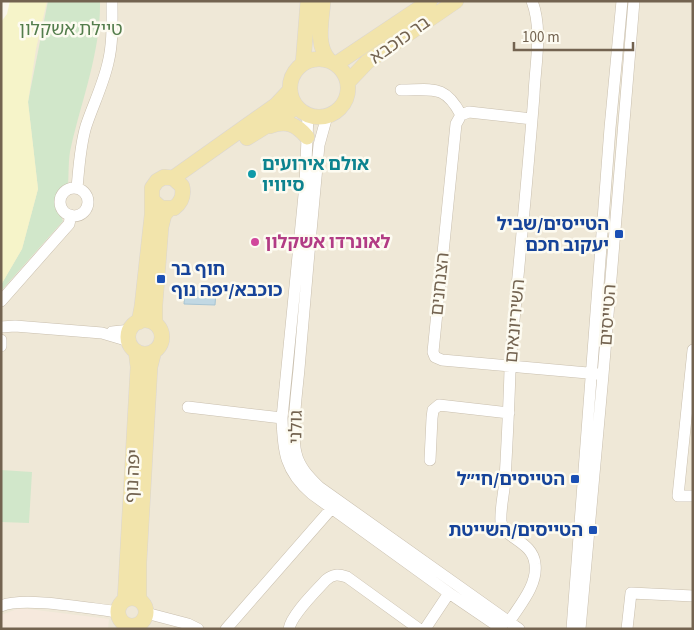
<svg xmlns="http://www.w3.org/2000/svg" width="694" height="630" font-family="'Source Sans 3','Noto Sans Hebrew',sans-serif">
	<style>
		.residential { fill: #efe8d7 }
		.commercial { fill: #f6e9dd }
		.green { fill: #d1e7ca }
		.sand { fill: #f6f4c9 }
		.water { fill: #c1d8e3; stroke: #a8c5d3 }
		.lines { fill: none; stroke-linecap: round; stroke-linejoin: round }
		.minor-casing { stroke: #c9bfae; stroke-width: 12 }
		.major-casing { stroke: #dbd6d2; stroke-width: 16 }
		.minor { stroke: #fff; stroke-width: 11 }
		.major { stroke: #f2e4ab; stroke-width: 15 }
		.culture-dot { fill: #0f9aa8; stroke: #fdfbf1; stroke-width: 2 }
		.transit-dot { fill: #1a4fb4; stroke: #fdfbf1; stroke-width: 2 }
		.hotel-dot { fill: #d1479c; stroke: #fdfbf1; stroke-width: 2 }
		.labels { text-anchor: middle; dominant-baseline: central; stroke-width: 5; stroke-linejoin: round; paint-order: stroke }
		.park-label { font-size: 18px; fill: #537d4c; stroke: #fdfbf1 }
		.street-label { font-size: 18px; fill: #736350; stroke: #fdfbf1 }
		.culture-label { font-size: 18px; font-weight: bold; fill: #0d838f; stroke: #fdfbf1; text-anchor: start }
		.transit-label { font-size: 18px; font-weight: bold; fill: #164399; stroke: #fdfbf1; text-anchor: end }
		.hotel-label { font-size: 18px; font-weight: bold; fill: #b23c85; stroke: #fdfbf1; text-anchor: start }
	</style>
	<rect width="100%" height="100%" fill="#fbf7eb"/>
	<!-- residential -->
	<path class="residential" d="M43,1H693V629H1V275L23,117Z"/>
	<!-- commercial -->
	<path class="commercial" d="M20,608L109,619L108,629H1V615Z"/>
	<!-- green -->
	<path class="green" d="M48,1H100C101,51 82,99 71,147C68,159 69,173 68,186C52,196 56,205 63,221L1,291V285L22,249L38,189L28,102Z
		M1,470L32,472L29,523L1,522Z"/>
	<!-- sand -->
	<path class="sand" d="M10,1H47L36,49L28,102L38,189L22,249L1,285V22L7,14Z"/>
	<!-- water -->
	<path class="water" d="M185,290L216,292L215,305L184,304Z"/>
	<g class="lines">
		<!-- minor casing -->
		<g class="minor-casing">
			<path id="minor" d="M401,90C433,90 445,84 461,115
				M308,115L305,185L282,418C283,451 285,471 312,494L449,593L502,629
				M327,116L319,145C312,220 305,294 299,369C297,391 291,433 296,453C299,467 309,477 319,487L519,629
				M532,119L469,112L461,115L456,124L433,352L435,357L442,360L599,374
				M60 202a14 14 0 1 1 28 0a14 14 0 1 1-28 0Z
				M77,188C79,167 80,146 86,126C93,105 103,85 108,63C113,43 112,22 112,1
				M1,301L69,224L71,215
				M1,327L15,326L102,333L129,341
				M112,332L131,330
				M1,340V346
				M693,350L678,496H693
				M188,407L282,418
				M430,460L432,418L433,410L439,405L509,413
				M1,606C24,596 91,609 119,612
				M146,613L188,624L198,629
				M509,622C519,606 538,585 535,564C533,541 503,538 501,522C500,509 504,493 505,480C507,444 509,407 510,370C511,343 515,315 517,287C523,223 529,159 534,95C535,65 543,30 532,1
				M226,629L331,509
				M289,629C291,615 316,591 326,580C333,574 338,574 347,577L419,629
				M425,629L449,593
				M572,629L610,128L622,1
				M580,629L603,375L634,1
				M627,629L631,593L693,596"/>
		</g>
		<!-- major casing -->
		<g class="major-casing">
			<path id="major" d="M323,1C322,20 315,45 329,60
				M290 88a29 29 0 1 1 58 0a29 29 0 1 1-58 0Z
				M303,64L308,1
				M336,64L430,1
				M348,82L367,62L456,1
				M270,126C286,120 296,124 307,137
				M247,138L297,107
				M173,178L276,105L290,90
				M128 337a17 17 0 1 1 34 0a17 17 0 1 1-34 0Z
				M139,322L142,306L152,215V188L157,181L164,177L173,178L182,186C184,195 182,202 174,208H161L152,200
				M155,323V305L161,227L164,215L169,209
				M118 612a14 14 0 1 1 28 0a14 14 0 1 1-28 0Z
				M125,600L138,367L136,351
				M139,600V562L150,367L154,351"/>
		</g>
		<!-- minor -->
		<use href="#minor" class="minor"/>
		<!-- major -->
		<use href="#major" class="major"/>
	</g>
	<!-- markers -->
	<circle class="culture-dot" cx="252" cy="174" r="5"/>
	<g class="transit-dot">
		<rect x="614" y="229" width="10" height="10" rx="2.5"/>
		<rect x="156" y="274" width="10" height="10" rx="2.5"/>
		<rect x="570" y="474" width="10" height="10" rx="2.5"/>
		<rect x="588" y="525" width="10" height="10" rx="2.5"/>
	</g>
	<circle class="hotel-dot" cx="255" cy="242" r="5"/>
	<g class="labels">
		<!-- park labels -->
		<g class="park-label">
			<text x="71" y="29">טיילת אשקלון</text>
		</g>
		<!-- street labels -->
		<g class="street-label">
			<text transform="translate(400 40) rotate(-35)">בר כוכבא</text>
			<text transform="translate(440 284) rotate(-84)">הצנחנים</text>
			<text transform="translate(608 315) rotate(-86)">הטייסים</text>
			<text transform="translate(515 321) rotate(-85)">השיריונאים</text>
			<text transform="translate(296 427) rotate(-89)">גולני</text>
			<text transform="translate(133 476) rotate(-87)">יפה נוף</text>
		</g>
		<!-- culture labels -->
		<g class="culture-label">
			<text x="262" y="164">אולם אירועים<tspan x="262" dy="21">סיוויו</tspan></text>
		</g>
		<!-- transit labels -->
		<g class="transit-label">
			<text x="609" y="224">הטייסים/שביל<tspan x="609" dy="21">יעקוב חכם</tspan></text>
			<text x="171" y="269" text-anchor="start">חוף בר<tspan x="171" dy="21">כוכבא/יפה נוף</tspan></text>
			<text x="565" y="479">הטייסים/חי״ל</text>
			<text x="583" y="530">הטייסים/השייטת</text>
		</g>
		<!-- hotel labels -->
		<g class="hotel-label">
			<text x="265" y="242">לאונרדו אשקלון</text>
		</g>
	</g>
	<!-- border -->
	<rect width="694" height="630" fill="none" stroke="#736350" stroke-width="5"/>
	<!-- scale -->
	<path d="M514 42v8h119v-8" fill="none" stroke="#736350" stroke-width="2.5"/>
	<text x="522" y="42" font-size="15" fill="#736350" stroke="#fdfbf1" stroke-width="4" paint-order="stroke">100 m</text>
</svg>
